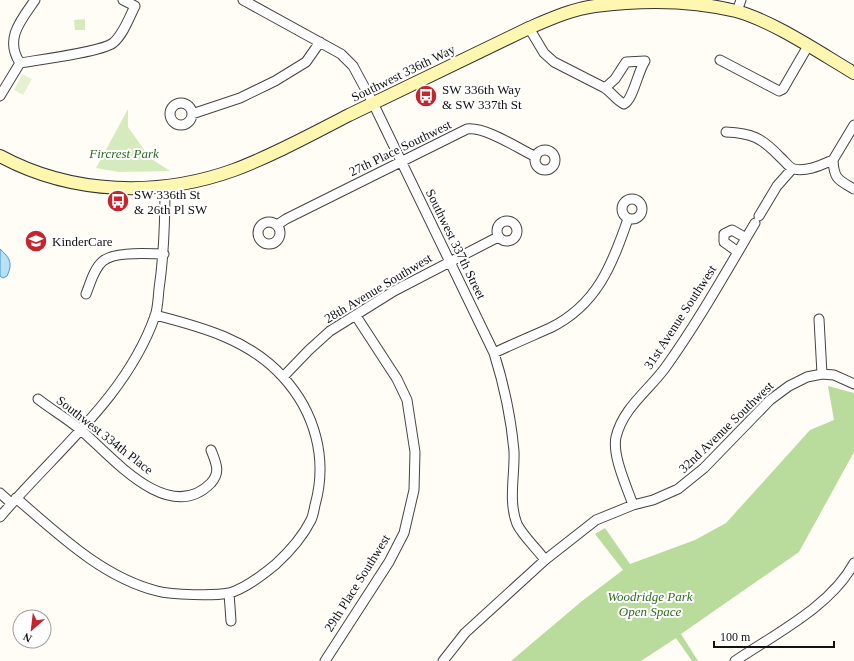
<svg xmlns="http://www.w3.org/2000/svg" width="854" height="661" font-family="Georgia,serif">
	<style>
		.green { fill: #d5ebbd }
		.forest { fill: #b9dc9c }
		.pitch { fill: #e6f2cf }
		.water { fill: #b9e0f7; stroke: #3f96cf }
		.lines { fill: none; stroke-linecap: round; stroke-linejoin: round }
		.street-casing { stroke: #444; stroke-width: 11 }
		.secondary-casing { stroke: #333; stroke-width: 14 }
		.street { stroke: #fff; stroke-width: 9 }
		.secondary { stroke: #fff6b0; stroke-width: 12 }
		.labels { text-anchor: middle; dominant-baseline: central; stroke-width: 4; stroke-linejoin: round; paint-order: stroke }
		.street-label { font-size: 13px; fill: #111; stroke: #fff }
		.poi-label { font-size: 13px; fill: #111; stroke: #fff; text-anchor: start }
		.park-label { font-size: 13px; font-style: italic; fill: #2f6b1f; stroke: #fff }
	</style>
	<rect width="100%" height="100%" fill="#fffdf5"/>
	<!-- green -->
	<path class="green" d="M85,19V30H75L74,20Z
		M128,109V127L150,158L170,171L119,172L96,168Z"/>
	<!-- forest -->
	<path class="forest" d="M828,386L854,393V452L799,552L681,634L698,661H692L676,638L641,661H511L582,601L623,570L595,534L605,528L630,564L695,540L726,523L810,430L834,420Z"/>
	<!-- pitch -->
	<path class="pitch" d="M22,74L32,79L23,95L14,90Z"/>
	<!-- water -->
	<path class="water" d="M0,249C10,258 13,263 7,276L3,278L0,276Z"/>
	<g class="lines">
		<!-- street casing -->
		<g class="street-casing">
			<path id="street" d="M243,0L341,54L353,66L373,103L494,353C504,385 511,417 514,451C515,475 508,501 517,524C523,536 537,549 545,560
				M737,11L741,0
				M529,28L544,53L554,62L605,88C612,93 616,100 624,104C633,100 638,71 645,61L626,62L615,79L605,88
				M720,60L779,91L783,89L808,46
				M20,63C38,60 101,52 113,43C123,35 129,18 135,6L123,0
				M0,96L20,63C4,39 21,20 35,0
				M170 114a11 11 0 1 1 22 0a11 11 0 1 1-22 0Z
				M192,114L240,98L275,81L306,62L320,42
				M726,132C752,133 762,138 780,157C784,160 789,168 794,169C807,172 821,165 833,160C834,179 838,180 854,189
				M535 160a10 10 0 1 1 20 0a10 10 0 1 1-20 0Z
				M833,160L854,125
				M622 209a10 10 0 1 1 20 0a10 10 0 1 1-20 0Z
				M759,216L777,186L792,169
				M497 231a10 10 0 1 1 20 0a10 10 0 1 1-20 0Z
				M258 233a11 11 0 1 1 22 0a11 11 0 1 1-22 0Z
				M277,225L286,219L467,129C487,127 517,148 536,157
				M738,252L724,242V234L732,230L746,238
				M86,294C90,284 94,268 103,261C115,251 149,254 164,254
				M819,319L822,374
				M494,353C513,344 532,336 550,328C597,305 612,265 628,219
				M283,377L309,350L330,331L394,291L498,237
				M38,399C52,410 68,419 82,431C112,457 169,526 211,483C221,472 216,463 211,450
				M0,493L11,503
				M16,498C58,534 102,577 157,591C172,595 214,596 229,593C245,589 264,574 276,564C289,552 303,536 311,520C313,516 314,510 315,505C328,459 315,412 283,377C250,340 202,327 155,315
				M633,505C627,487 612,456 616,437C623,408 648,391 665,368C698,322 726,272 755,223
				M0,517C54,453 126,398 155,316C158,308 158,298 159,289C164,255 165,221 165,186
				M229,593L231,621
				M325,661L389,562L404,533L414,490L415,452L407,400L397,379L356,316
				M443,661L465,633L545,560L596,520L633,505L653,500L678,489L704,468L770,400L789,386L807,377L822,374L834,375L854,384
				M735,661C775,634 831,606 854,563"/>
		</g>
		<!-- secondary casing -->
		<g class="secondary-casing">
			<path id="secondary" d="M0,156C72,195 159,197 234,170C274,155 312,134 349,115C409,86 469,57 529,28C550,19 572,9 595,6C641,0 691,0 736,11C773,21 820,53 854,73"/>
		</g>
		<!-- street -->
		<use href="#street" class="street"/>
		<!-- secondary -->
		<use href="#secondary" class="secondary"/>
	</g>
	<!-- icons -->
	<defs>
		<g id="bus-disc" transform="scale(1.15)"><circle r="9.5" fill="#c4262e" stroke="#fff"/><path d="M-5-6H5V4H4V6H2V4H-2V6H-4V4H-5ZM-3.5-4V0h7V-4ZM-3.5 1.2v1.5H-2V1.2ZM2 1.2v1.5H3.5V1.2Z" fill="#fff"/></g>
		<g id="school-disc" transform="scale(1.15)"><circle r="9.5" fill="#c4262e" stroke="#fff"/><path d="M0-5L7-2L0 1L-7-2ZM-4 1L0 2.5L4 1V4Q0 6-4 4Z" fill="#fff"/></g>
	</defs>
	<g fill-rule="evenodd">
		<use href="#bus-disc" x="426" y="96"/>
		<use href="#bus-disc" x="118" y="201"/>
		<use href="#school-disc" x="36" y="241"/>
	</g>
	<g class="labels">
		<!-- street labels -->
		<g class="street-label">
			<text transform="translate(403 73) rotate(-26)">Southwest 336th Way</text>
			<text transform="translate(400 148) rotate(-26)">27th Place Southwest</text>
			<text transform="translate(456 244) rotate(64)">Southwest 337th Street</text>
			<text transform="translate(378 288) rotate(-31)">28th Avenue Southwest</text>
			<text transform="translate(680 317) rotate(-57)">31st Avenue Southwest</text>
			<text transform="translate(726 427) rotate(-44)">32nd Avenue Southwest</text>
			<text transform="translate(105 435) rotate(38)">Southwest 334th Place</text>
			<text transform="translate(357 583) rotate(-58)">29th Place Southwest</text>
		</g>
		<!-- poi labels -->
		<g class="poi-label">
			<text x="442" y="89">SW 336th Way<tspan x="442" dy="15">&amp; SW 337th St</tspan></text>
			<text x="134" y="194">SW 336th St<tspan x="134" dy="15">&amp; 26th Pl SW</tspan></text>
			<text x="52" y="241">KinderCare</text>
		</g>
		<!-- park labels -->
		<g class="park-label">
			<text x="124" y="153">Fircrest Park</text>
			<text x="650" y="596">Woodridge Park<tspan x="650" dy="15">Open Space</tspan></text>
		</g>
	</g>
	<!-- north arrow -->
	<g transform="translate(32 629) rotate(208)"><circle r="19" fill="#ffffff" stroke="#a0a0a0"/>
	<path d="M0-3L7 15L0 10L-7 15Z" fill="#c4262e"/>
	<text y="-6" font-size="11" font-weight="bold" text-anchor="middle" fill="#111111">N</text>
	</g>
	<!-- scale -->
	<path d="M714 641v6h120v-6" fill="none" stroke="#111111" stroke-width="2"/>
	<text x="720" y="641" font-size="12" fill="#111111" stroke="#ffffff" stroke-width="3" paint-order="stroke">100 m</text>
</svg>
